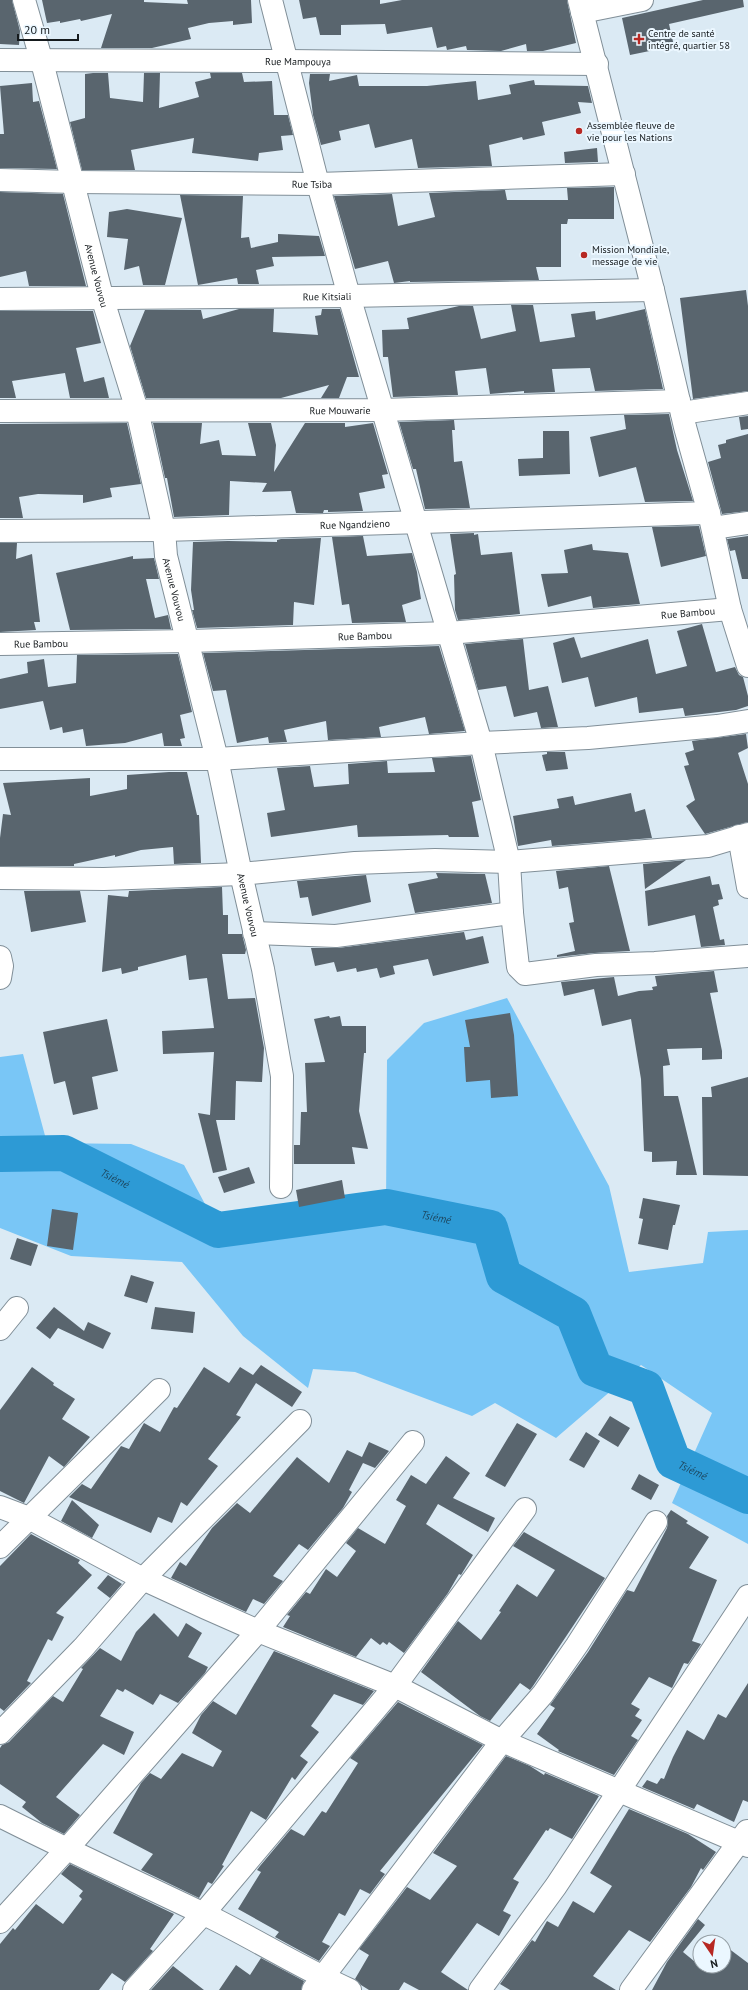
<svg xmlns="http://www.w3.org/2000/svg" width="748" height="1990" font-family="'PT Sans',sans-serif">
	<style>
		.green { fill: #79c6f6 }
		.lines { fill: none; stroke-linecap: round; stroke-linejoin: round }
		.river { stroke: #2d9ad5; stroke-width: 36 }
		.building { fill: #59656e }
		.minor-casing { stroke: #818f98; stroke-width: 24 }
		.minor { stroke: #fff; stroke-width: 22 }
		.poi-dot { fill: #b72823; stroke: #ebf7ff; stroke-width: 1.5 }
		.labels { text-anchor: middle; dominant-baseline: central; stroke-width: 4; stroke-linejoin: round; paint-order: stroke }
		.poi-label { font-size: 10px; fill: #151a1d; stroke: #ebf7ff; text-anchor: start }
		.street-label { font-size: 10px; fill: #151a1d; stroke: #ebf7ff }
		.water-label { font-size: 11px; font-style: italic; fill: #1d4861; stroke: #ebf7ff }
	</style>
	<rect width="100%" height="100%" fill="#dbeaf4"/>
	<!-- green -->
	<path class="green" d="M507,998L609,1186L629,1272L703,1263L708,1232L748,1230V1544L672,1503L712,1413L641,1365L556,1438L495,1403L472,1416L355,1372L313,1369L308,1388L243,1336L182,1262L71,1256L0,1228V1057L23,1054L47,1143L131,1144L184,1165L219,1230L386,1207L387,1060L424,1023Z"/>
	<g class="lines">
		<!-- river -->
		<path class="river" id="s1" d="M0,1154L64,1153L218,1230L386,1207L490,1228L504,1276L573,1314L595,1369L646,1388L673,1461L748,1496"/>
	</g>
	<!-- building -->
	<path class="building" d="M0,0H12L20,31L19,45L0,44Z
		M42,0H144V2L188,4L187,0H251L252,23L233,25V21L209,23L188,28L191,39L152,48H101L112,14L81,21L80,19L60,23V21L47,23Z
		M299,0H380V4L402,0H567L576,43L543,51H527L526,44L501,51L467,50L466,46L447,50L446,46L437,48L432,27L387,34L385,24L341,25V35H320L316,17L303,19Z
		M703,0H743L744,7L669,24L674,46L630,55L622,18Z
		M93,73H108L110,98L143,102L144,73H160L159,108L199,97L195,82L211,78L210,73H242L244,82L272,81L274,115H288L293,135L281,136L283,150L259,153L258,161L192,153L194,138L131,150L135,170H82L70,122L85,118V74Z
		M310,74H330L329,81L357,75L359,86H427L476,81L478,100L511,94L509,85L534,80L535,85L588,86L592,103L578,102L581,113L542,122L545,135L523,140L522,137L489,145L492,166L418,168L412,139L375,148L369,124L339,131L341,140L321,145L313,115L309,83Z
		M32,83L33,102L39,101L57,169L0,168V134H4L0,86Z
		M597,148L598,162L565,163L564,152Z
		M614,187V219H568L567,224H561V267H536L539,280L410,282V281L394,283L388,261L355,269L334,196L392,194L398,226L435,217L429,193L505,190L507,200H568L567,188Z
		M0,192L63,194L86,286H29L26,271L0,277Z
		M180,195L243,196L241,238L249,237L251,248L278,242V234L319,236L325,256L272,257L274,266L256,270L259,284H238L237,278L198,285Z
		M127,209L182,218L165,285H143L139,266L124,270L128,239L107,237L109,212Z
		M746,290L748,306V391L693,399L680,298Z
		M511,305H533L540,342L575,337L571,314L595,311L596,320L645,309L663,389L595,391L590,368L552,369L555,392L524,393V391L490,394L486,368L455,371L458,395L393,397L388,357H383L382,330L409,329L407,318L459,306H473L481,339L516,331Z
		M239,309H274L273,332L318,335L315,316L321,315L322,309H340L359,377H347L339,398H321L329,385L281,398H146L130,346L145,310H201L203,319Z
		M0,311H93L101,343L76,348L84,382L104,377L109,398H70L65,373L12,381L16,398H0Z
		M669,414L677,450L693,501L645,502L636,467L599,477L590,437L626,429L624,415Z
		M748,416V429L741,430L739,417Z
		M454,420L455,430H452L454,462L462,461L470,508L425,509L416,469H413L399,422Z
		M127,423L141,484L110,488L112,497L83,503V495L38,494L19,497L23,518H0V424Z
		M153,423H202L200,444L219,440L222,455L256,456L248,423H271L276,445L274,472L305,423H345V427L373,423L388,474L382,475L385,488L359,493L363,511L328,512V510H324L323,513H296L291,491L262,492L267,483L230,481L229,515L174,517L167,478H165Z
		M543,431H569L570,474L519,476L518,459L543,458Z
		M748,434V511L722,514L708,462L721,458L718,445L726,443V440Z
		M699,526L706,556L661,567L652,527Z
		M474,533V535L478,534L481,555L512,552L520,614L458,620L455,610L454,575L456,574L450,534Z
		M363,536L367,556L412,553L417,572L421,599L402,605L406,622L352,623L349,604L342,605L332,537Z
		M748,536V579H742L735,550L730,551L727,539Z
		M321,538L314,605L294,602L293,625L197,628L192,610H194L191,590L193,542L228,541L277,542V540L281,539Z
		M0,543H17L16,559L32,554L40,622H34L36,630L0,632Z
		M592,544L593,550L628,553L640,604L593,608L591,596L548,607L541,574L568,573L564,550Z
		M133,556V559L154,558L159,579H146L155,618L168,615L171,629L70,630L56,573Z
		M702,624L716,672L735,667L739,675L743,677L748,696V706L736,710L685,716L683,708L639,713L637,697L595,707L588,677L562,683L553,643L574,637L581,658L648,639L656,674L687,666L677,631Z
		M523,639L529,690L548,686L558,727L541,728L537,712L514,717L506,686L478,690L465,644Z
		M439,646L465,731L429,734L425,717L379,727L381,737L328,740L326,721L284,730L287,742L269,743L268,737L237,743L226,690L213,691L203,653Z
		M178,654L192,712L180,715L185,738L180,739L182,746H164L162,733L125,743L86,746L83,729L63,733L62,727L50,730L43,701L0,709V679L28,673L27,662L44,659L48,687L76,683L77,655Z
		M746,734L748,748L738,753L748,784V822L705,834L686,806L695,800L684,766L689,765L685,753L694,750L692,741Z
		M547,752H565L568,769L546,771L542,755L547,754Z
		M471,756L481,800L472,802L479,837H449L448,835L358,837L357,825L271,837L267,813L285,810L277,768L310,766L314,787L349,784L348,764L387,761L388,773L435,772L432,758Z
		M169,772H187L197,815H199L201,863L174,864L173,847L141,850L115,857V855L74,864V866H0V838L3,814L11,815L3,783L90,778V796L127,789V775Z
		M631,793L635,812L645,809L652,838L552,846L551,840L518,846L513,816L559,808L557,799L573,796L575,805Z
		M686,860L645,889L643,864Z
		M609,866L630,951L594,953L557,957V955L575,951L569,923L574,922L568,887L559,889L556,871Z
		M436,873L485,874L492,903L415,913L408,884L438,878Z
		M366,875L371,902L312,916L308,897L300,898L297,881Z
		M710,876L712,885L719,884L723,899L718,900L719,905L713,907L720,940L724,939L725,945L701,947L695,915L648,926L645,891Z
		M222,887L223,915H228V934H242L246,950L245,954H222L228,999L255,998L264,1048L262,1082L236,1081L235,1120H216L227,1170L213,1173L198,1113L210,1115L214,1052L163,1054L162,1031L214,1028L207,978L189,980L186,955L138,967V970L122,974L121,968L102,972L108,895L128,897L129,891Z
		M24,891H80L86,922L31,932Z
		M464,932L466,940L483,936L489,963L433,976L428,959L393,966L395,974L380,978L377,968L357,972L356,968L337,972L334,962L315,966L311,948H338Z
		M714,971L718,992L710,993L722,1051V1059L702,1060V1048L667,1049L670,1065L663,1066L664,1096H678L697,1175H676L677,1161L652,1162V1152L644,1151L641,1079L631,1019L602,1026L594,989L564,996L561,982L614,977L618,996L639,991L653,990L652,987L657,986L655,976Z
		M510,1013L514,1035L518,1096L491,1098L490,1080L466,1082L464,1047H470L465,1020Z
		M329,1016L330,1018L340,1016L342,1026H366V1053H364L359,1111L368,1149L352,1147L355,1164H294V1145H300L301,1112H307L305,1063L325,1062L314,1019Z
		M107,1019L118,1071L92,1077L98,1109L73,1115L65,1081L54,1084L43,1032Z
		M748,1077V1176L703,1175L702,1097H712L711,1087Z
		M249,1167L255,1183L224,1193L218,1177Z
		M342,1180L345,1198L299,1207L296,1190Z
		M643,1198L680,1205L675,1225H673L668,1250L638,1244L643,1219L639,1218Z
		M52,1209L78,1213L73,1250L47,1246Z
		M17,1238L38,1245L31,1266L10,1259Z
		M131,1275L154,1282L147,1303L124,1296Z
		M54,1307L84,1331L88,1322L111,1333L103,1349L58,1328L50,1339L36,1328Z
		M155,1307L195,1312L193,1333L151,1329Z
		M261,1365L302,1392L292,1407L256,1383L236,1415L241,1417L208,1459L218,1466L187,1506L181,1502L172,1523L158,1517L151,1533L69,1497L82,1484L91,1489L121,1446L129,1449L144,1423L160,1432L174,1407L177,1408L204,1367L229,1383L240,1367L253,1375Z
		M32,1367L54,1383L53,1385L75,1399L62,1419L90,1437L64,1467L49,1456L24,1503L0,1491V1410Z
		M610,1416L630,1428L618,1447L598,1435Z
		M517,1423L537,1434L505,1487L485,1476Z
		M586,1432L600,1441L584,1468L569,1460Z
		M369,1442L389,1451L375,1468L363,1463L349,1490L352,1492L343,1508L308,1550L299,1544L273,1576L283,1581L264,1604L253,1599L246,1612L171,1578L180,1562L186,1566L212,1528L237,1503L250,1513L297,1457L329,1483L347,1450L362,1457Z
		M446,1456L470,1473L453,1498L495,1518L488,1532L438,1504L426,1524L473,1555L461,1575L459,1574L448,1593L404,1653L389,1642L387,1645L383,1642L380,1645L371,1638L356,1657L283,1627L290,1616L287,1615L306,1592L310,1594L326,1569L337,1577L356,1551L346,1543L358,1528L385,1544L406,1506L396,1500L411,1475L426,1484Z
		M639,1474L659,1485L651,1500L631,1489Z
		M72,1500L99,1525L92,1538L61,1521Z
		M671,1510L688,1521L686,1523L709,1537L689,1568L717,1580L692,1641L701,1644L688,1664L684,1663L672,1688L649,1677L631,1704L640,1709L635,1716L642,1720L631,1736L638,1740L614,1775L558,1751L559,1750L537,1734L555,1708L550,1705L588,1652L627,1590L634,1592L667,1528L668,1522L667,1516Z
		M524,1532L605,1578L533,1686L530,1690L520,1683L490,1721L480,1716L421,1672L458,1621L481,1640L501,1612L499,1611L517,1584L537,1597L555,1570L513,1546Z
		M31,1534L80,1560L78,1563L92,1575L56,1613L64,1617L52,1641L48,1639L27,1681L31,1683L4,1711L0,1708V1566Z
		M108,1575L122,1584L110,1598L97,1588Z
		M154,1613L178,1637L186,1623L202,1633L188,1657L208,1667L205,1673L178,1703L160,1694L153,1705L125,1689L123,1692L117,1689L100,1716L134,1732L124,1755L103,1744L56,1797L80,1815L64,1834L42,1823L22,1807L26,1802L0,1784V1748L2,1745L9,1742L53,1696L63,1702L83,1669L81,1668L100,1648L121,1661L136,1632Z
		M274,1651L374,1691L363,1705L334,1694L311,1726L319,1732L300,1756L308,1762L295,1780L292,1777L266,1820L251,1811L222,1865L224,1866L212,1884L208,1882L199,1898L141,1870L153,1854L113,1833L141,1783L150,1773L161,1779L182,1753L213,1767L222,1751L192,1733L201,1715L213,1701L236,1715Z
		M748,1683V1802L743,1800L734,1822L697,1804L694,1809L642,1787L647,1780L657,1784L661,1778L664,1779L673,1757L687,1730L704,1740L718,1714L726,1718Z
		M398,1702L483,1745L380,1871L385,1874L370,1894L360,1889L345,1916L339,1913L322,1942L330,1946L319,1961L275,1937L279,1932L238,1909L261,1872L257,1870L260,1866L291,1829L304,1836L322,1811L326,1813L358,1763L350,1758Z
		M506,1756L530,1766L544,1775L545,1773L599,1796L572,1839L550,1828L548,1831L546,1830L513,1879L519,1882L503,1911L511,1915L499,1936L477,1923L441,1972L468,1990H419L404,1982L399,1990H369L361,1985L355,1979L369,1955L359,1949L407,1887L430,1900L457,1866L433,1853Z
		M629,1809L688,1834L716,1852L703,1870L701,1868L691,1887L650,1942L629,1930L593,1976L616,1990H510L500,1984L532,1940L535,1942L547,1921L558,1927L573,1901L594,1913L612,1886L590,1873Z
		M70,1864L174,1914L150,1949L153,1951L125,1982L112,1973L99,1990H0V1944L13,1928L15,1930L36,1904L63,1924L82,1899L79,1896L83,1891L61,1874Z
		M698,1919L705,1925L683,1952L700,1966H724V1945L748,1963V1990H652L667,1962Z
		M261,1958L304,1981L301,1990H219L236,1965L250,1975Z
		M173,1966L204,1990H151Z"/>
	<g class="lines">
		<!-- minor casing -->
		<g class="minor-casing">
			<g id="minor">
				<path id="s2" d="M24,0L42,62L103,300L137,410L164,530L166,556L217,759L241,874L263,969L282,1076L281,1187"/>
				<path d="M271,0L318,184L349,296L481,743L509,862L512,913L518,967L525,974L596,965L655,963L748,956"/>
				<path d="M579,0L653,290L685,427L709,513L730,609L748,666"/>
				<path d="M582,12L642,0"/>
				<path id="s3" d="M0,60L287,61L597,64"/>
				<path id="s4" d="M0,180L74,182L318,184L624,174"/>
				<path id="s5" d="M0,299L349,296L653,290"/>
				<path id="s6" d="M0,411L382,410L679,401"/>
				<path d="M682,413L748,403"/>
				<path d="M713,528L748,523"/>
				<path id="s7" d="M0,531L164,530L709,513"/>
				<path id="s8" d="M0,644L189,641L449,633L730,609"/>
				<path d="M0,759H217L481,743L588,738L717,726L748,721"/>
				<path d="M739,836L748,887"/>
				<path d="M0,878L104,879L241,874L355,863L435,860L509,862L708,846L748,834"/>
				<path d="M254,933L336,936L512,913"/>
				<path d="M0,957L2,966L0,978"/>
				<path d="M0,1329L17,1308"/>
				<path d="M0,1507L29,1518L143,1579L206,1608L258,1631L395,1686L502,1741L748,1846"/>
				<path d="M0,1547L159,1390"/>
				<path d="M0,1733L83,1648L143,1579L300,1421"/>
				<path d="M0,1816C67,1850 135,1881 202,1913C252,1937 299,1967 350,1990"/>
				<path d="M0,1922L66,1850L258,1631L413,1442"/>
				<path d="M134,1990L203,1914L395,1686L525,1509"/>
				<path d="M313,1990L502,1741L543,1694L577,1645L656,1522"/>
				<path d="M480,1990L556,1886L748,1596"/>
				<path d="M631,1990L747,1831"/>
			</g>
		</g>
		<!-- minor -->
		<use href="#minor" class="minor"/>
	</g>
	<!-- markers -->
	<g class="poi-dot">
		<path d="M637 33h4v4h4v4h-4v4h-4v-4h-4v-4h4z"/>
		<circle cx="579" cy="131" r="4"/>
		<circle cx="584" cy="255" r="4"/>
	</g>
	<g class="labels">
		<!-- poi labels -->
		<g class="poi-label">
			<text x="648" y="33">Centre de santé<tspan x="648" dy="12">intégré, quartier 58</tspan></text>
			<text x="587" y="125">Assemblée fleuve de<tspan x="587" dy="12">vie pour les Nations</tspan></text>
			<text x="592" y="249">Mission Mondiale,<tspan x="592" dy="12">message de vie</tspan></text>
		</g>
		<!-- street labels -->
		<g class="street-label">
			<text stroke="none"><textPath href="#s3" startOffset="298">Rue Mampouya</textPath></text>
			<text stroke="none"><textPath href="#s4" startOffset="312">Rue Tsiba</textPath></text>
			<text stroke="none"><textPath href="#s2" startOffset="285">Avenue Vouvou</textPath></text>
			<text stroke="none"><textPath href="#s5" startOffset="327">Rue Kitsiali</textPath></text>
			<text stroke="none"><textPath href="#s6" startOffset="340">Rue Mouwarie</textPath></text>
			<text stroke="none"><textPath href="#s7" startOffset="355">Rue Ngandzieno</textPath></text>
			<text stroke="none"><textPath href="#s2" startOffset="609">Avenue Vouvou</textPath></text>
			<text stroke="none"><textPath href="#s8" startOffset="689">Rue Bambou</textPath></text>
			<text stroke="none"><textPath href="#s8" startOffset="365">Rue Bambou</textPath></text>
			<text stroke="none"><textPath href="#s8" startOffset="41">Rue Bambou</textPath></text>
			<text stroke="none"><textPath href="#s2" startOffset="933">Avenue Vouvou</textPath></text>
		</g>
		<!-- water labels -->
		<g class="water-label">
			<text stroke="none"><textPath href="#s1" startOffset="121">Tsiémé</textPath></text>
			<text stroke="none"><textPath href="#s1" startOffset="457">Tsiémé</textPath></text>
			<text stroke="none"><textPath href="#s1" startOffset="854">Tsiémé</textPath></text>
		</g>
	</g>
	<!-- north arrow -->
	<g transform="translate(712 1954) rotate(167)"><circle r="19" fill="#ebf7ff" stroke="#959fa5"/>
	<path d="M0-3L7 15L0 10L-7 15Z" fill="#b72823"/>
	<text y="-6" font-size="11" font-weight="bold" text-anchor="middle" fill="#151a1d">N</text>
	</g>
	<!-- scale -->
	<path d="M18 34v6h60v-6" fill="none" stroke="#151a1d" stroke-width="2"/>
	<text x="24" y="34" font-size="12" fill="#151a1d" stroke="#ebf7ff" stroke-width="3" paint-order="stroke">20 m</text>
</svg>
